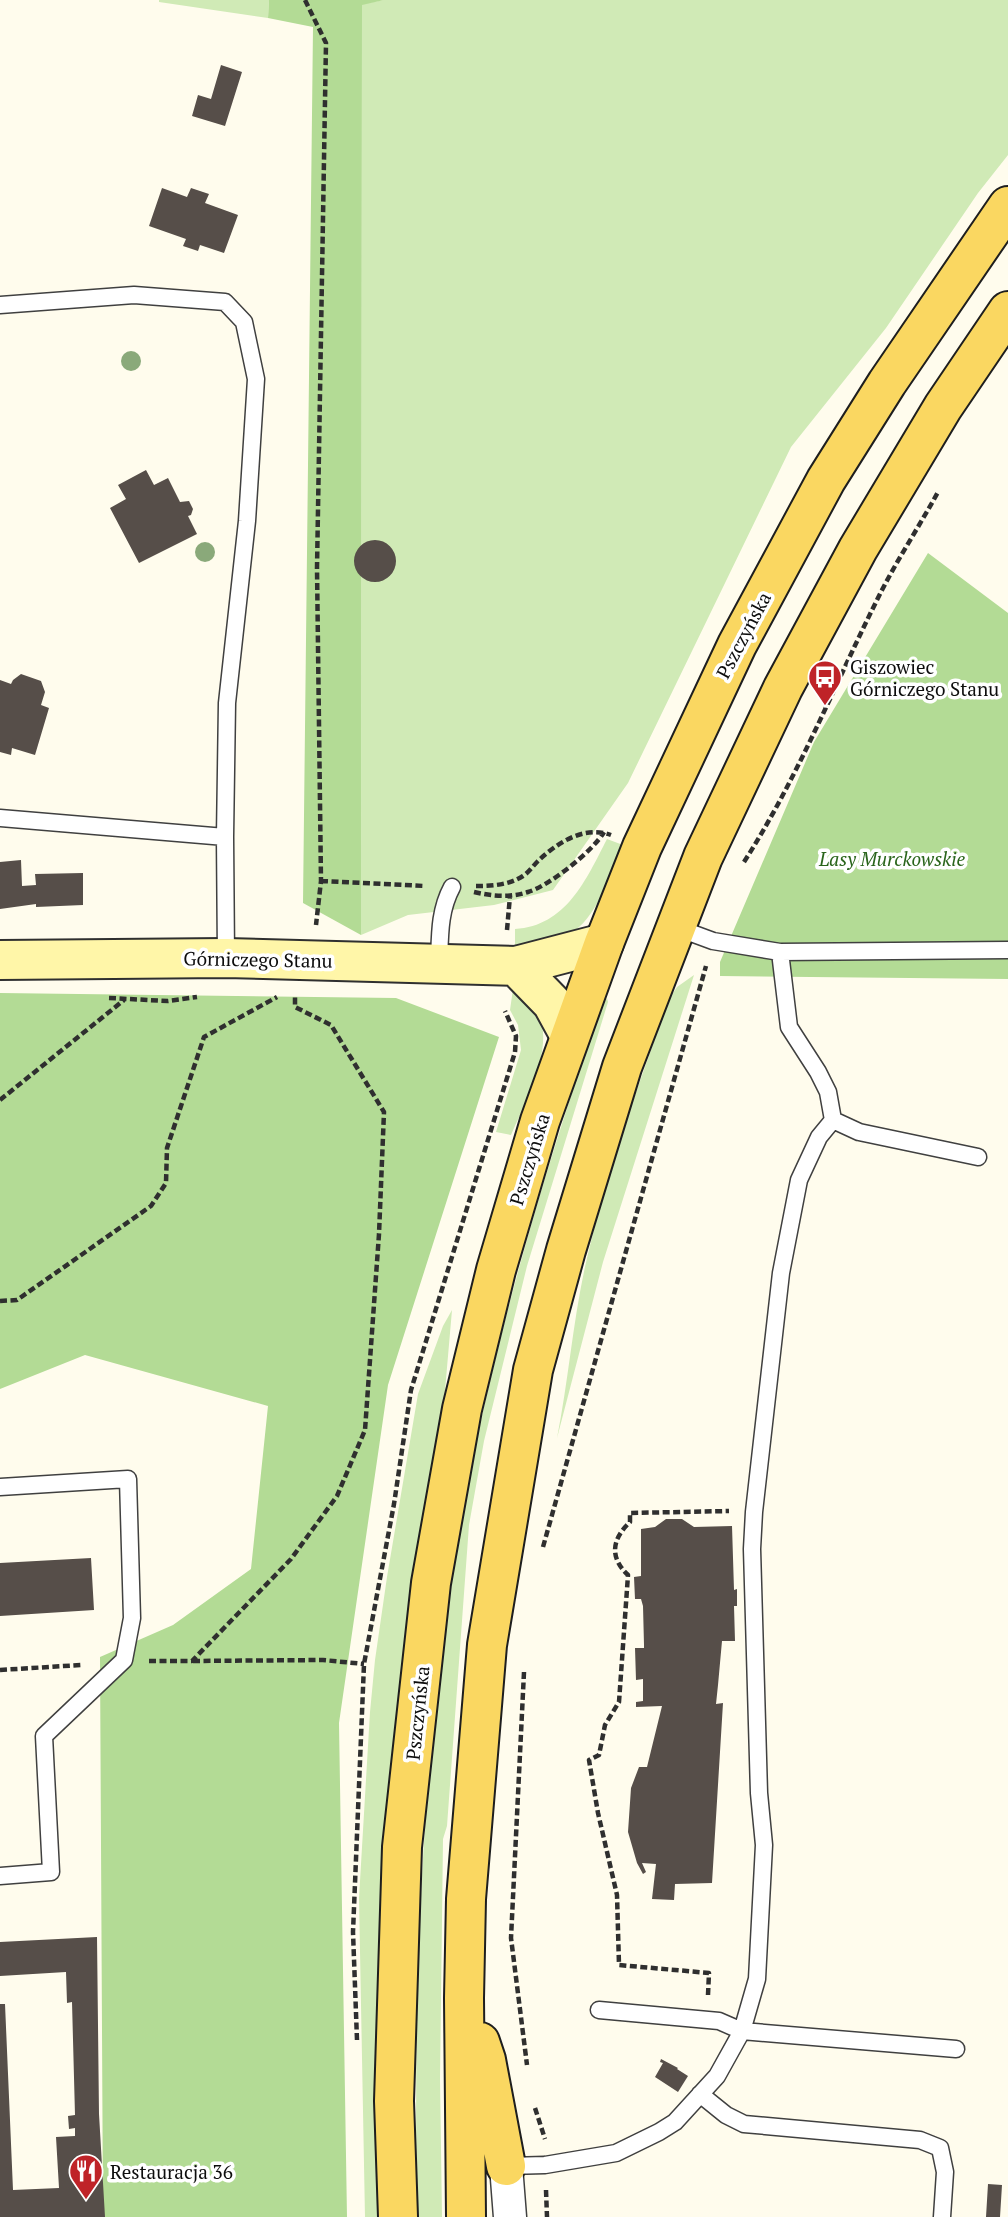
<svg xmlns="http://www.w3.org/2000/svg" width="1008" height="2217" font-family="'PT Serif',serif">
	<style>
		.green { fill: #d0eab6 }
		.forest { fill: #b3db95 }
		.building { fill: #564e49 }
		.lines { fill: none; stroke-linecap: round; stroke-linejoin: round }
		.lane-casing { stroke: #404040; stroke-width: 19 }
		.street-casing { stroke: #404040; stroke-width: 35 }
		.secondary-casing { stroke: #2f2f2f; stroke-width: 42 }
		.primary-casing { stroke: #1e1e1e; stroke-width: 42 }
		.path { stroke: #2f2f2f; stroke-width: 4.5; stroke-dasharray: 7 3.5; stroke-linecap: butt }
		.lane { stroke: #fff; stroke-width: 16 }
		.street { stroke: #fff; stroke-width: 32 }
		.secondary { stroke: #fff6a8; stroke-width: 38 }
		.primary { stroke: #fad761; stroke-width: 38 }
		.tree { fill: #8aa97a }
		.labels { text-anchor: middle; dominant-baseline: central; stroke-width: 7; stroke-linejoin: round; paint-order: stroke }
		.street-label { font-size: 19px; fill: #0d0d0d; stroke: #fff }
		.poi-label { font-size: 19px; fill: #0d0d0d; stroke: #fff; text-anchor: start }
		.park-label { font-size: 19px; font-style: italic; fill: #2a651c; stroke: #fff }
	</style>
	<rect width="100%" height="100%" fill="#fffced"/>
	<!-- green -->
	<path class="green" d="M159,0H269L268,18L159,2Z
		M384,0H1008V155L978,193L886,328L791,447L628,783L553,890L494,905L408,915L361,935L362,4Z
		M607,839L623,845C612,871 596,921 569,934C554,940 531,943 515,947V929C566,926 586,880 607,839Z
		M694,975L603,1262L557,1438C569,1378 573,1318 587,1258C607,1170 639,1084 669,999L677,987Z
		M513,989C519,993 526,997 531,1002C562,1036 526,1101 511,1135L496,1132L521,1050L518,1025L510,1010Z
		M607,998L608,1002L527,1266L484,1441L469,1525L447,1826L443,1839L440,2079L442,2217H417C413,1982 421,1746 462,1514C481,1410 507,1307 537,1205C550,1161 564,1117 578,1074C586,1049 593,1020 607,998Z
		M452,1310L444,1402L411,1592L390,1769L378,1958L376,2121L378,2217H365L359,1898L370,1712L375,1660L387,1577L418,1394L443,1326Z"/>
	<!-- forest -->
	<path class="forest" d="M269,0H384L362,5L361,935L303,903L313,27L268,18Z
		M928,553L1008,613V979L720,976V962L814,742Z
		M0,993L396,998L499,1037L388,1385L339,1723L347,2217H103L100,1657L173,1625L251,1569L268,1406L85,1355L0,1389Z"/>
	<!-- building -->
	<path class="building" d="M221,65L242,72L225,126L192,116L198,95L211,99Z
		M162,188L187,197L191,188L209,194L205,203L238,215L224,253L200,245L198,251L183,246L186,239L149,226Z
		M146,470L154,485L168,478L180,502L189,501L193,509L191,515L188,516L197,534L139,563L110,508L126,499L118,485Z
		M354 561a21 21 0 1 1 42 0a21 21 0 1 1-42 0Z
		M21,674L41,681L45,692L41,705L49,708L35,755L12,748L11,755L0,752V680L11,684L13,680Z
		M21,860L22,886L36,885L35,874L83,873V905L36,907V904L0,909V862Z
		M666,1519H682L694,1527L732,1526L734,1590L737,1589V1606H734L735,1641H722L718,1685L716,1704L723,1703L712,1883L675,1884L674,1900L652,1899L656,1864L642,1863L646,1872L643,1874L637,1863L628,1832L631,1788L639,1767H647L662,1706L636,1707V1702L643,1701V1679L636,1680L635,1648H644V1645L643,1606L641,1599H635L634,1577L641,1576V1529L655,1527Z
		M91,1558L94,1610L0,1616V1563Z
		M97,1937L99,2114L105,2217H0V2004H5L13,2190L59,2188L56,2137L75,2136V2128L69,2129L68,2116L75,2115L72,2002L67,2003L66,1972L0,1976V1942Z
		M661,2059L678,2068L677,2069L688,2076L678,2092L655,2077L663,2063L660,2062Z
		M988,2184L1002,2185L1000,2217H986Z"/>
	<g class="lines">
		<!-- lane casing -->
		<g class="lane-casing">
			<path id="lane" d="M0,305L134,295L225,302L244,322L256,379L247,521L227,703L225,837
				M0,818L225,837L226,958
				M675,927L713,941L780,952L1008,950
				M439,963C440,936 439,911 452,887
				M833,1120L859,1132L978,1157
				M0,1487L128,1479L132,1618L124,1660L44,1736L51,1872L0,1876
				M599,2010L719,2021L742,2031L956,2049
				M700,2094L726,2115L744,2124L920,2140L940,2148L945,2172L942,2217
				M506,2166L545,2165L616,2153L659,2132L675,2122L717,2076L742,2031L757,1979L764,1845L759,1793L752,1549L754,1512L781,1273L799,1180L819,1137L833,1120L828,1092L818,1072L789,1027L780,952"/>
		</g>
		<!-- street casing -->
		<g class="street-casing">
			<path id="street" d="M506,2166L510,2217"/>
		</g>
		<!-- secondary casing -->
		<g class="secondary-casing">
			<path id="secondary" d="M0,960L226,958L516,966L604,943
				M516,966L552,1003L570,1036"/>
		</g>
		<!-- primary casing -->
		<g class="primary-casing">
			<path id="primary" d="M480,2042L486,2060L506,2166
				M398,2217L394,2101L402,1847L431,1583L462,1409L496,1270L540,1121L604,943L642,847L737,645L826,480L887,383L1008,206
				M466,2217L464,1998L466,1899L487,1645L533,1370L566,1250L622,1067L703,857L783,688L858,549L943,407L1008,311"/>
		</g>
		<!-- path -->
		<path class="path" d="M305,0L326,43L317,568L321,881L316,925
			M744,862C799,776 836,681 882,590C899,557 920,525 938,492
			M321,881L425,886
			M476,886C492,886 509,885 523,876C529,872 533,866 538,861C557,843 584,825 611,835
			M474,892C491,896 510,898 528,892C549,886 593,851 604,832
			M507,930L510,896
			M109,998L168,1001L197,997
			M0,1100L124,1000
			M0,1301L17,1300L151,1206L166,1183L167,1148L204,1037L277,997
			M543,1547L706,966
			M149,1661H192L291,1559L337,1496L365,1430L379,1234L384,1112L331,1025L295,1007V996
			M193,1661L323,1660L364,1664
			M0,1670L81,1665
			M524,1672L511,1938L527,2065
			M708,1995L709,1973L619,1965L617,1895L598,1813L589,1760L599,1755L605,1725L619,1702L628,1575C609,1557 612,1539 630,1522V1513L729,1511
			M357,2040L353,1932L364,1664L394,1504L411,1390L515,1052L516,1036L505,1011
			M535,2108L545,2139
			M546,2190L547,2217"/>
		<!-- lane -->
		<use href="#lane" class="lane"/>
		<!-- street -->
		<use href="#street" class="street"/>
		<!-- secondary -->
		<use href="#secondary" class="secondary"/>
		<!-- primary -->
		<use href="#primary" class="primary"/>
	</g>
	<!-- trees -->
	<g class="tree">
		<circle cx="131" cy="361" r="10"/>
		<circle cx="205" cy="552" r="10"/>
	</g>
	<!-- icons -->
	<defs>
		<g id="bus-pin" transform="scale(1.75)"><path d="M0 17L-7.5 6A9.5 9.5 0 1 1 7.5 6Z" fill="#bf2328" stroke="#fff"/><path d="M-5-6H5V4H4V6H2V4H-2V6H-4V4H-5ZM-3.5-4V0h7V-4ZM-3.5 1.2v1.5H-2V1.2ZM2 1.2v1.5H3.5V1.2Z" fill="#fff"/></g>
		<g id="restaurant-pin" transform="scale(1.75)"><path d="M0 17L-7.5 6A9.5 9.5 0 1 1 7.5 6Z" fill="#bf2328" stroke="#fff"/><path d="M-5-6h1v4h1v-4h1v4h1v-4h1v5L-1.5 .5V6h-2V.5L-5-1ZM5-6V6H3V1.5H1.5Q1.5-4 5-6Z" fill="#fff"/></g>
	</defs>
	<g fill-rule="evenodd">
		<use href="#bus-pin" x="825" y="677"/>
		<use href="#restaurant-pin" x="86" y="2171"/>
	</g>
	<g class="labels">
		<!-- street labels -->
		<g class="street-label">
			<text transform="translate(743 635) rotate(-62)">Pszczyńska</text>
			<text transform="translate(258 959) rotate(1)">Górniczego Stanu</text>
			<text transform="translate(529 1159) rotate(-73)">Pszczyńska</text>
			<text transform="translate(417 1713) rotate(-84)">Pszczyńska</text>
		</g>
		<!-- poi labels -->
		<g class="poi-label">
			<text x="850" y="666">Giszowiec<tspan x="850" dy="22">Górniczego Stanu</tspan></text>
			<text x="110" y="2171">Restauracja 36</text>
		</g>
		<!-- park labels -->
		<g class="park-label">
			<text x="892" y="858">Lasy Murckowskie</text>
		</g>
	</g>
</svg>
